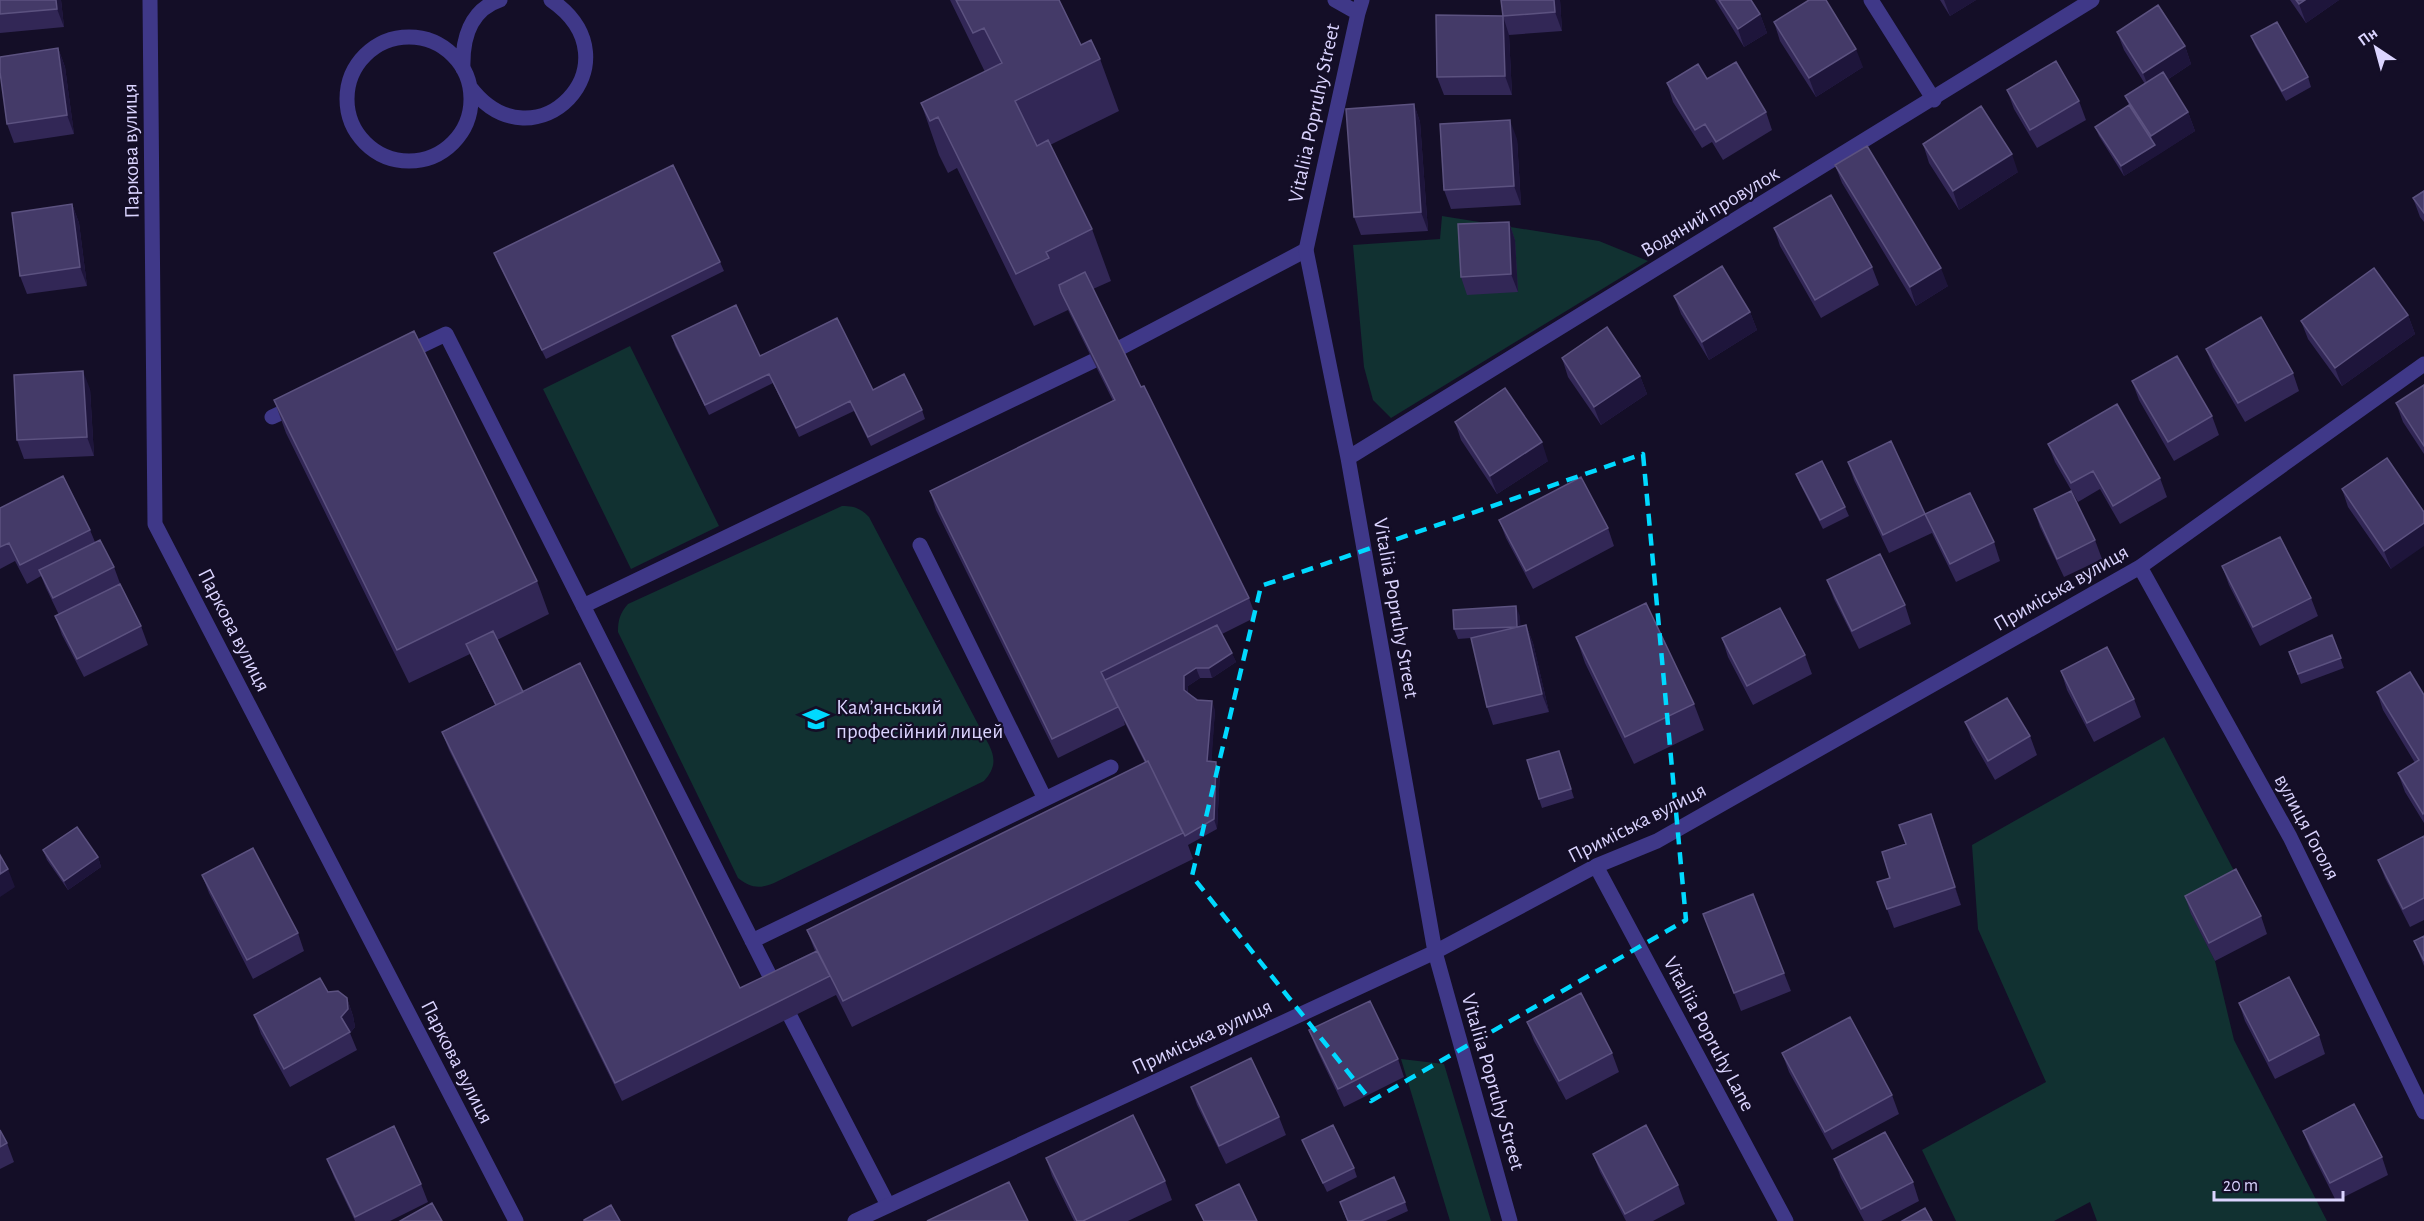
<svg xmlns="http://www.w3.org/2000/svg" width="2424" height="1221" font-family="'Alegreya Sans',sans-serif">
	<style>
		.green { fill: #113131 }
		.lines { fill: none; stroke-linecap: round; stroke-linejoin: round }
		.lane { stroke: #3f3888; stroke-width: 15 }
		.street { stroke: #3f3888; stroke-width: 15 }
		.wall { fill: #322756 }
		.shaded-wall { fill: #1e153b }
		.building { fill: #443a68; stroke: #5c5280; stroke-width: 1.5 }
		.marked { fill: none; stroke: #00d9ff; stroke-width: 4.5; stroke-dasharray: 12 8; stroke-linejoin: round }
		.labels { text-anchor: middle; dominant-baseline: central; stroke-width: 4.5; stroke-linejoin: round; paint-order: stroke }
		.street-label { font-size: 21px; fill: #dbd4ff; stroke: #140e27 }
		.poi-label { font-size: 21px; fill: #dbd4ff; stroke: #140e27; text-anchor: start }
	</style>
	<rect width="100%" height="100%" fill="#140e27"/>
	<!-- green -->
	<path class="green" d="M1442,216L1599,241L1648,261L1391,418L1373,400L1364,367L1353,245L1440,239Z
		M630,346L719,526L631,569L543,389Z
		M842,506C854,506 860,508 869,517L989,745C996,759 995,769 984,781L774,883C760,889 750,888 738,878L618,632C618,620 620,613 628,604Z
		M2164,737L2243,888L2192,915L2215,961L2234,1040L2327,1221H2097L2090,1202L2054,1221H1956L1922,1150L2046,1082L1978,929L1972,845Z
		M1401,1059L1444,1064L1491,1221H1450Z"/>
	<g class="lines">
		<!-- lane -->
		<path class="lane" d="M1871,0L1934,100
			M347 99a62 62 0 1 1 124 0a62 62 0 1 1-124 0Z
			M463,69C462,40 470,10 500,0
			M470,87C535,172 641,62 551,0
			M1120,348L1306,250
			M404,354L446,334L778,992
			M272,417L296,406
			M920,545L1045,799
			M583,606L1093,361
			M752,941L1111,767
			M791,1018L888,1205"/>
		<!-- street -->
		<path class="street" d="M150,0L155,524L516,1221
			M1335,0L1358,13
			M1362,0L1358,13L1306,250L1348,458L1435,952L1510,1221
			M1348,458L2092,0
			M2140,567L2290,837L2424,1112
			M1596,866L1786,1221
			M855,1221L1435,952L1596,866L1657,841L2140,567L2424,364"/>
	</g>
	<!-- wall -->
	<path class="wall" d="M0,0H61L64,27L0,33Z
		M950,0H1059L1081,45L1100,59L1119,111L1050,145L1092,229L1111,281L1093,289L1141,387L1249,598L1256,617L1222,634L1236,662L1212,678H1200L1188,686V693L1215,710L1211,761L1220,771L1217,829L1188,845L1193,859L852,1027L836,995L622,1101L449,750L442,732L495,705L470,654L409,683L286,433L274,400L537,581L549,614L497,640L523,692L740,988L815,951L807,930L1145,763L1124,721L1125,725L1058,758L936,510L930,491L1113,401L1068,310L1034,326L957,168L948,173L939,155L921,103L985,72Z
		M1501,0H1560L1562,31L1509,35L1512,95H1444L1437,77L1503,16Z
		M1715,0H1751L1760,14L1767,33L1744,47Z
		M1940,0H1976L1950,16Z
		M2290,0H2339L2306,23Z
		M1774,22L1863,67L1816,97L1780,41Z
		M2117,32L2185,46L2191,64L2167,80L2188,112L2195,131L2124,176L2099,136L2095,127L2129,105L2125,96L2145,84L2124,50Z
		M2251,36L2308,77L2311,87L2286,101L2255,46Z
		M58,48L65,67L74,134L14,143L7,124Z
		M1707,79L1766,112L1772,130L1723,160L1712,142L1702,148L1673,102L1667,83Z
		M2007,90L2079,101L2086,120L2037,148L2014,109Z
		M1414,104L1420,122L1428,231L1361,235L1354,217Z
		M1517,139L1521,205L1451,209L1444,190Z
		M1923,144L2018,172L1959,210L1929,163Z
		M1835,165L1948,286L1916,306L1842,183Z
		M2424,191V222L2420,217L2413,198Z
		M72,204L79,223L87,286L27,294L20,276Z
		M1509,222L1515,240L1518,292L1467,295L1461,277Z
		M1774,228L1872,267L1879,285L1821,318L1780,246Z
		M494,253L720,262L724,271L546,359L498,263Z
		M1674,296L1750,312L1757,330L1709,360L1681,314Z
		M2408,315L2415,334L2342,386L2308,339L2301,321Z
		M672,336L760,356L873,390L922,410L925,419L871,446L854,411L799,437L773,383L709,415L675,346Z
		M2206,349L2293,373L2299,391L2245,422L2213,367Z
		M1562,358L1640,376L1647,394L1601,425L1568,377Z
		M2132,381L2212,416L2219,435L2174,461L2139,400Z
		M2424,385V454L2403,422L2396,403Z
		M90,389L94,456L24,459L17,440Z
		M1455,422L1548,461L1497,494L1461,440Z
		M2048,444L2160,478L2167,497L2120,524L2100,489L2078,502L2055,462Z
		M1848,462L1925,514L1932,533L1889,553L1854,480Z
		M1796,474L1845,507L1849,516L1823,529L1800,484Z
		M2342,489L2424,512L2391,569L2348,507Z
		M0,508L90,530L95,542L114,567L121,586L141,626L148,645L84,677L62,635L55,616L59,615L46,588L41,576L27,584L15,561L0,569Z
		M2034,509L2095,540L2102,559L2064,577L2040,527Z
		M1925,514L1994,542L2000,561L1956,582L1932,533Z
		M1499,520L1608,528L1614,546L1533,589L1506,538Z
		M2222,566L2311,598L2318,616L2260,646L2229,585Z
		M1827,580L1905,605L1911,624L1859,649L1834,599Z
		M1520,616V626L1526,625L1533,643L1549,712L1493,725L1487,707L1471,638L1458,639L1454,629Z
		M2332,635L2344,668L2301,684L2289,652Z
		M1576,637L1694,704L1704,730L1634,764L1585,663Z
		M1722,638L1805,655L1812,674L1753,705L1728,657Z
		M2061,671L2134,699L2141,717L2094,742L2067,690Z
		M2377,692L2424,695V823L2405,792L2398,773L2415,763L2383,710Z
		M1965,722L2030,736L2037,755L1995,780L1972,740Z
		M1559,751L1574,798L1542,808L1539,799Z
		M1931,814L1961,905L1894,928L1877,882L1890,878L1906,844Z
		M2424,836V920L2410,927L2385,878L2378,860Z
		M43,850L98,857L101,867L68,890L47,860Z
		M202,875L298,933L304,951L253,979L209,893Z
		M2185,896L2261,916L2267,934L2215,961L2191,914Z
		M1703,914L1784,973L1791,991L1741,1011Z
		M2424,936V966L2414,941Z
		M328,992L347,998L353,1016L355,1027L350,1033L357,1050L290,1087L261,1034L254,1015Z
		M2239,1003L2319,1035L2325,1054L2275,1079L2245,1021Z
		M1527,1022L1612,1053L1619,1072L1566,1100L1534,1041Z
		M1309,1030L1398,1059L1404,1077L1344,1107L1316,1048Z
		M1782,1053L1892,1095L1899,1114L1832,1150L1789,1072Z
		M1191,1087L1279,1117L1286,1135L1226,1164L1197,1105Z
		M0,1130L7,1143L14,1162L0,1169Z
		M2303,1131L2382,1157L2388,1175L2336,1201L2310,1149Z
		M1302,1140L1354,1168L1357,1177L1327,1192L1306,1149Z
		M1593,1154L1678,1185L1685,1204L1653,1221H1626L1600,1172Z
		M1046,1158L1165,1181L1172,1200L1128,1221H1074L1052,1176Z
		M327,1159L421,1184L428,1202L390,1221H355L334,1177Z
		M1834,1159L1913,1182L1919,1201L1881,1221H1864L1841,1178Z
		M1340,1202H1405L1408,1211L1386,1221H1347Z"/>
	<!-- shaded-wall -->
	<path class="shaded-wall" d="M56,0H61L64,27L57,9Z
		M1554,0H1560L1562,31L1555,12Z
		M1944,0H1976L1950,16Z
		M2305,0H2339L2306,23L2299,4Z
		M1760,14L1767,33L1744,47L1738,29Z
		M1503,16L1509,35L1512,95L1505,76Z
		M2185,46L2191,64L2150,91L2143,73Z
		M58,48L65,67L74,134L67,115Z
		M1856,49L1863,67L1816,97L1809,78Z
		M1414,104L1420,122L1428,231L1421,212Z
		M2188,112L2195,131L2158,155L2151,136Z
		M1510,120L1517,139L1521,205L1514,186Z
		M2155,145L2158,155L2124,176L2121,166Z
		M2012,154L2018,172L1959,210L1953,191Z
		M72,204L79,223L87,286L80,267Z
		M1509,222L1515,240L1518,292L1511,274Z
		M1941,268L1948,286L1916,306L1910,287Z
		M1750,312L1757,330L1709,360L1702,342Z
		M2408,315L2415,334L2342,386L2335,368Z
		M83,371L90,389L94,456L87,437Z
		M1640,376L1647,394L1601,425L1594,407Z
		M1542,442L1548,461L1497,494L1490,476Z
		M2424,523V546L2391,569L2384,551Z
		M1516,606L1520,616L1521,636L1517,627Z
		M1526,625L1533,643L1549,712L1542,694Z
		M1232,653L1236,662L1212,678L1209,668Z
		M1196,668L1200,678L1188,686L1187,699L1184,690V676Z
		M1212,701L1215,710L1211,771L1207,761Z
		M1216,762L1220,771L1217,829L1214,819Z
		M1931,814L1938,833L1961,905L1955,887Z
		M98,857L101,867L68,890L64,881Z
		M8,869L15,887L0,897V874Z
		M347,998L353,1016L355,1027L350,1033L341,1017Z"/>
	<!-- building -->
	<path class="building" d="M0,0H56L57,9L0,14Z
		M956,0H1059L1081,45L1091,40L1100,59L1015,101L1037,146L1048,140L1092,229L1046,252L1049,258L1016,274L938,117L930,121L921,103L1002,63L984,28L973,33Z
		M1501,0H1554L1555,12L1503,16Z
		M1719,0H1751L1760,14L1738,29Z
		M1809,0H1826L1856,49L1809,78L1774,22Z
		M2296,0H2305L2299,4Z
		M2158,5L2185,46L2143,73L2117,32Z
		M1436,15L1503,16L1505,76L1437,77Z
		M2277,22L2308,77L2282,91L2251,36Z
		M58,48L67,115L7,124L0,72V57Z
		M2056,61L2079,101L2030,130L2007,90Z
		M1736,62L1766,112L1716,142L1705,124L1695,130L1667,83L1698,64L1707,79Z
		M2163,72L2188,112L2151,136L2125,96Z
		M1414,104L1421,212L1354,217L1346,109Z
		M2129,105L2155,145L2121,166L2095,127Z
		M1981,106L2012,154L1953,191L1923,144Z
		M1510,120L1514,186L1444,190L1440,124Z
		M1867,146L1941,268L1910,287L1835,165Z
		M673,165L720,262L542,350L494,253Z
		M2424,191V213L2413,198Z
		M1831,195L1872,267L1815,300L1774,228Z
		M72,204L80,267L20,276L12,213Z
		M1509,222L1511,274L1461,277L1458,224Z
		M1722,266L1750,312L1702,342L1674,296Z
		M2374,268L2408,315L2335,368L2301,321Z
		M1085,272L1141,387L1144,386L1249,598L1101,672L1118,707L1052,739L930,491L1115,400L1061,292L1059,285Z
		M736,305L760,356L837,318L873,390L904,374L922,410L868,437L850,401L796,428L769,374L705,405L672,336Z
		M2261,317L2293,373L2238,403L2206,349Z
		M1607,327L1640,376L1594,407L1562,358Z
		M414,331L537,581L397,650L274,400Z
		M2177,356L2212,416L2168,442L2132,381Z
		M83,371L87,437L17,440L14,375Z
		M2424,385V446L2396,403Z
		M1505,388L1542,442L1490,476L1455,422Z
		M2117,404L2160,478L2113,506L2093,471L2071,483L2048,444Z
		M1891,441L1925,514L1883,535L1848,462Z
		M2387,458L2424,512V523L2384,551L2342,489Z
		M1822,461L1845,507L1820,520L1796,474Z
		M63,476L90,530L20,565L9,543L0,547V508Z
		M1581,477L1608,528L1526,571L1499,520Z
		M2071,491L2095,540L2057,559L2034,509Z
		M1970,493L1994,542L1950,564L1925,514Z
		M2280,537L2311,598L2253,627L2222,566Z
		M100,540L114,567L53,598L39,570Z
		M1880,554L1905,605L1852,631L1827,580Z
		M120,584L141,626L77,659L55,616Z
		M1646,603L1694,704L1625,737L1576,637Z
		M1516,606L1517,627L1454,629L1453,610Z
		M1780,608L1805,655L1747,686L1722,638Z
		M1217,625L1232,653L1209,668H1196L1184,676V690L1197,700L1212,701L1207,761L1216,762L1214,819L1185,836L1148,761L1146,762L1105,680Z
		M1526,625L1542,694L1487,707L1471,638Z
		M493,631L523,692L496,705L466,644Z
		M2332,635L2341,658L2298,674L2289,652Z
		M2107,647L2134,699L2087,723L2061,671Z
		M580,663L740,988L817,951L830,976L615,1083L442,732Z
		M2410,672L2424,695V813L2423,814L2398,773L2419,760L2377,692Z
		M2007,698L2030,736L1988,761L1965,722Z
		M1559,751L1571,789L1539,799L1527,760Z
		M1148,761L1183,833L843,1001L807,930Z
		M1931,814L1955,887L1887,909L1877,882L1890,878L1882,852L1906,844L1899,825Z
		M77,827L98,857L64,881L43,850Z
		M2424,836V898L2403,909L2378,860Z
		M253,848L298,933L247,960L202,875Z
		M0,855L8,869L0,874Z
		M2236,869L2261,916L2209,943L2185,896Z
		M1753,894L1784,973L1734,993L1703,914Z
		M2424,936V961L2414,941Z
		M2289,977L2319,1035L2269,1061L2239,1003Z
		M320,978L328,992L338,991L347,998L348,1009L341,1017L350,1032L284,1069L254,1015Z
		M1581,993L1612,1053L1559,1081L1527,1022Z
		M1370,1001L1398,1059L1338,1089L1309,1030Z
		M1850,1017L1892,1095L1825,1132L1782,1053Z
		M1251,1058L1279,1117L1219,1146L1191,1087Z
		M2354,1104L2382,1157L2330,1183L2303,1131Z
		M1133,1115L1165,1181L1083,1221H1077L1046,1158Z
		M1333,1125L1354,1168L1323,1183L1302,1140Z
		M1646,1125L1678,1185L1625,1214L1593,1154Z
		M394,1126L421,1184L355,1217L327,1159Z
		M0,1130L7,1143L0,1147Z
		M1885,1132L1913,1182L1861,1209L1834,1159Z
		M1394,1177L1405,1202L1361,1221H1348L1340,1202Z
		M1009,1182L1028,1221H927Z
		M1239,1184L1257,1221H1204L1196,1205Z
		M432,1203L442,1221H400Z
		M611,1205L620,1221H584V1220Z
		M1925,1208L1932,1221H1902Z"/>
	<!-- marked area -->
	<path class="marked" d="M1643,454L1686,920L1371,1101L1192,876L1261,586Z"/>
	<!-- icons -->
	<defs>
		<g id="university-bare" transform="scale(2.07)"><path d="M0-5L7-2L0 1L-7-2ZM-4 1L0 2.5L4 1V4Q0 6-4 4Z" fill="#00d9ff" stroke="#140e27" stroke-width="2.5" paint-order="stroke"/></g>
	</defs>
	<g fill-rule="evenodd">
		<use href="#university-bare" x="816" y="719"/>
	</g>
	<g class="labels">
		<!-- street labels -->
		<g class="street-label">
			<text transform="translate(1314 113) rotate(-78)">Vitaliia Popruhy Street</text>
			<text transform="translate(131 151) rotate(-91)">Паркова вулиця</text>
			<text transform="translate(1710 212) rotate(-31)">Водяний провулок</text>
			<text transform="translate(2061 588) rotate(-30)">Приміська вулиця</text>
			<text transform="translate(1396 608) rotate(80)">Vitaliia Popruhy Street</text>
			<text transform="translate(234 630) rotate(63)">Паркова вулиця</text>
			<text transform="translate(1637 823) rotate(-27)">Приміська вулиця</text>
			<text transform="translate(2307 827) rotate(62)">вулиця Гоголя</text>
			<text transform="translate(1709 1034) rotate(62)">Vitaliia Popruhy Lane</text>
			<text transform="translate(1202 1037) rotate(-25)">Приміська вулиця</text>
			<text transform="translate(457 1062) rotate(63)">Паркова вулиця</text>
			<text transform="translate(1493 1082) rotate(74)">Vitaliia Popruhy Street</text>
		</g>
		<!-- poi labels -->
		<g class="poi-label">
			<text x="836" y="707">Кам’янський<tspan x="836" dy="24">професійний лицей</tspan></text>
		</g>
	</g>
	<!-- north arrow -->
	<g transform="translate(2376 48) rotate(324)" stroke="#140e27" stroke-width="4.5" paint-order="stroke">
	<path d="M0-4.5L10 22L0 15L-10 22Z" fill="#dbd4ff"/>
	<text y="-9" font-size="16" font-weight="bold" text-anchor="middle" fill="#dbd4ff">Пн</text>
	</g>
	<!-- scale -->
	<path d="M2214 1191v9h129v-9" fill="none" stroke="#dbd4ff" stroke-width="3"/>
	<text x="2223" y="1191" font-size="18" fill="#dbd4ff" stroke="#140e27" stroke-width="4.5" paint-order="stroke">20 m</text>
</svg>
